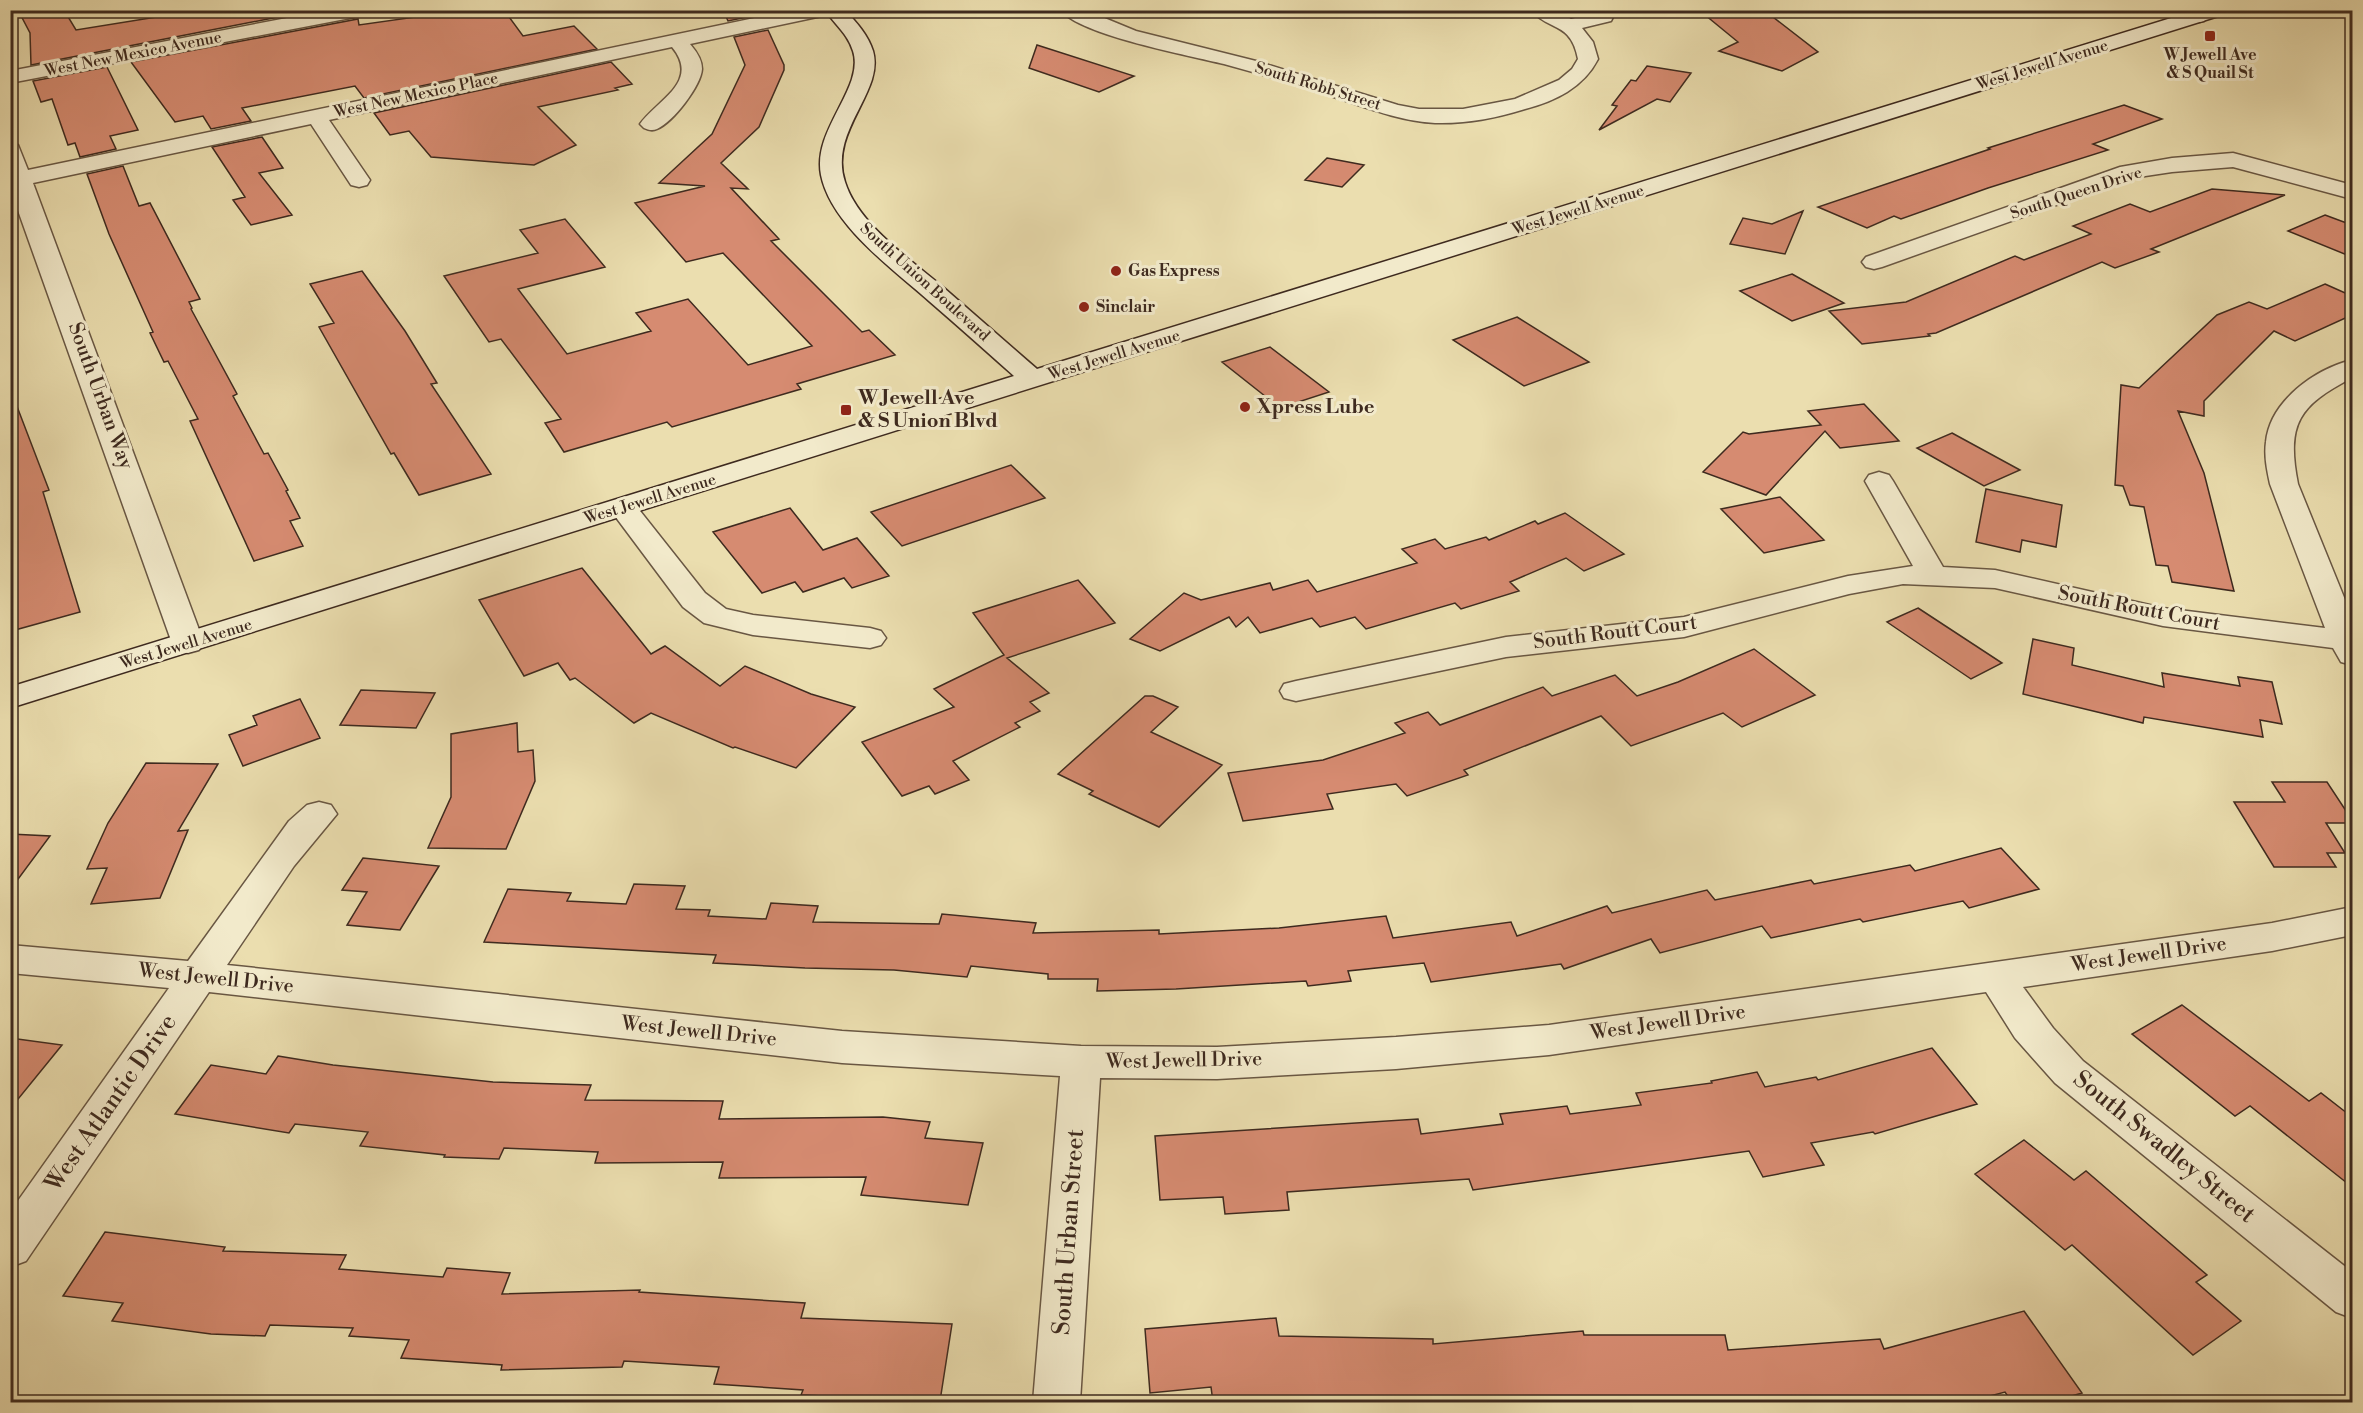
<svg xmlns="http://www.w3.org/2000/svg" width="2363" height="1413" font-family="'Libre Bodoni',serif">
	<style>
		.building { fill: #d68b71; stroke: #3e2a1f; stroke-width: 1.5 }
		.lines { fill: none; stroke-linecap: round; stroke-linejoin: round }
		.minor-casing { stroke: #695743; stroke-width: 3 }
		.secondary-casing { stroke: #3e2a1f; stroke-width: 3 }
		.minor { fill: #f2eacb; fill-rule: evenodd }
		.secondary { fill: #f2eacb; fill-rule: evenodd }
		.poi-dot { fill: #8f2418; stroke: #f2eacb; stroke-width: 2 }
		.labels { text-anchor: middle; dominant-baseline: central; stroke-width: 6; stroke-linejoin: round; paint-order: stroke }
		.far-street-label { font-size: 16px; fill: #3e2a1f; stroke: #f2eacb }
		.far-poi-label { font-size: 16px; font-weight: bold; fill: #3e2a1f; stroke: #f2eacb; text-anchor: start }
		.street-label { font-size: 20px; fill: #3e2a1f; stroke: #f2eacb }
		.poi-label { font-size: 20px; font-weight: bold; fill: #3e2a1f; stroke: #f2eacb; text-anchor: start }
		.near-street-label { font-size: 24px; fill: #3e2a1f; stroke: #f2eacb }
	</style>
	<rect width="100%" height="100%" fill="#ebdeaf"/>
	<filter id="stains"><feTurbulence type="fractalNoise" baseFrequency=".00333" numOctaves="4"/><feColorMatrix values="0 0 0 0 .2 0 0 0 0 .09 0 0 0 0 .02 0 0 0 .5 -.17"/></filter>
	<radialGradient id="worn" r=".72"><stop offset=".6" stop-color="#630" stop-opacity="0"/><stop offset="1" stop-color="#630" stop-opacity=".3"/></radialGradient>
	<!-- building -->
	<path class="building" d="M18,10H64L76,30L200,10H314L31,65L30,33Z
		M434,10H504L523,36L574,26L597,49L364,98L355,86L242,108L251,121L211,129L203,116L175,122L131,62L358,19L359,25L437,14Z
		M723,10H760L762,14L728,21Z
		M1699,10H1764L1818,52L1782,71L1719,51L1738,42Z
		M768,30L784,65V70L759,127L721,163L748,189L731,188L779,239L771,241L862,332L869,330L895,355L797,384L801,389L672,427L667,422L564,452L545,423L561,419L501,339L489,342L444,276L538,253L520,230L565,219L605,267L518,289L567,354L651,331L636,313L688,299L748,365L812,346L723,253L686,262L635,203L705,186L659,183L712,134L745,65L734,37Z
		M1037,45L1134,76L1099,92L1029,68Z
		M611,62L632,84L615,88L618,90L538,107L576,145L534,165L431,157L409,131L390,135L374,113Z
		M1647,66L1691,73L1670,102L1657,99L1599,130L1617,106L1612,105L1631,80L1636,81Z
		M107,67L138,130L110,136L116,149L80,157L75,143L68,145L52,99L41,102L33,81Z
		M2124,105L2162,119L2093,144L2108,150L1988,188L1901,219L1894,216L1867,228L1818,207L1990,149L1988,148Z
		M262,137L283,168L259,173L292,215L251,225L233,200L245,197L212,147Z
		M1327,158L1364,165L1342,187L1305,180Z
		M123,166L139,206L150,203L200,299L189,302L192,308L191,309L237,394L233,396L264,454L268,453L288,490L286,491L300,518L290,521L303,546L254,561L190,421L198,419L168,361L164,362L150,333L153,332L109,234L87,174Z
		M2212,189L2285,195L2151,249L2159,252L2115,268L2102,262L1936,333L1928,334L1930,336L1862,344L1829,311L1906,302L2015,256L2024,260L2091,234L2073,226L2130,204L2150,212Z
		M1803,211L1785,254L1730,244L1743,218L1772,224Z
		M2325,215L2352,225V257L2288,231Z
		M362,271L405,331L437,383L431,384L491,474L419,495L394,453L391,454L319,327L334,323L310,284Z
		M1792,274L1844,303L1792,321L1740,291Z
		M2325,284L2352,296V315L2295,341L2274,331L2204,401V416L2178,411L2204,473L2234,591L2172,582L2168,566L2156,565L2144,507L2130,505L2123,486L2115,485L2121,385L2139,388L2217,315L2249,302L2267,309Z
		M1517,317L1589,362L1524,386L1453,340Z
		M1270,347L1329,392L1280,408L1222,362Z
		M10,396H13L49,490L43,492L80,612L15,630L10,610Z
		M1864,404L1899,441L1840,448L1825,431L1766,495L1703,472L1743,432L1749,434L1821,425L1808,411Z
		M1952,433L2020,470L1984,486L1917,448Z
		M1011,465L1045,498L902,546L871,512Z
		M1986,489L2062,505L2056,547L2022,540L2020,552L1976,542Z
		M1780,497L1824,540L1764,553L1721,509Z
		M790,508L823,550L857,538L889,576L852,588L844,578L803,592L795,582L762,593L713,532Z
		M1565,513L1624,554L1584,571L1566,558L1510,582L1519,591L1461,609L1455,603L1366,629L1355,617L1320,627L1312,618L1260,633L1248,617L1236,627L1229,617L1160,651L1130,639L1184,593L1201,600L1270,583L1273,590L1308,580L1317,592L1417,563L1402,549L1435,539L1445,549L1486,537L1489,540L1535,521L1538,524Z
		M582,568L651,654L665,646L720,686L745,666L811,694L855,707L796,768L735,747L733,748L651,713L634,723L575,678L570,680L558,663L524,676L479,600Z
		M1078,580L1115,623L1007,658L1049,693L1030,702L1040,711L1015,723L1020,727L953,761L969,780L935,794L929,786L902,796L862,742L954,707L934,689L1004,655L973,613Z
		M1918,608L2002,663L1971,679L1887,622Z
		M2033,639L2074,648L2072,665L2164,687L2162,673L2240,686L2238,677L2272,682L2282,724L2260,720L2263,737L2144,717L2143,723L2023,694Z
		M1754,649L1815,695L1742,727L1723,713L1631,746L1601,716L1464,770L1468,775L1407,796L1396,784L1327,794L1333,809L1243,821L1228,773L1323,760L1405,733L1395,723L1428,712L1440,725L1543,687L1552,696L1615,675L1637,696L1678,682Z
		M361,690L435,693L416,728L340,725Z
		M1145,696H1153L1178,707L1151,732L1222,765L1159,827L1089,794L1093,791L1058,774Z
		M300,699L320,738L243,766L229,735L257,725L253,716Z
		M517,723L518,752L533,750L535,781L506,849L428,848L451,797V734Z
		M146,763L218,764L178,831L188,830L160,898L91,904L107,868L87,869L108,823Z
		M2272,782H2327L2352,820V823H2326L2345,853H2327L2336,867H2274L2234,802H2285Z
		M10,834L50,836L10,890Z
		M2001,848L2039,889L1969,908L1963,901L1863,922L1860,919L1771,938L1762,926L1660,953L1651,939L1564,969L1561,964L1431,982L1424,963L1348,971L1351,981L1308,986L1306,981L1176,989L1097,991L1098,979H1048V974L971,966L967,977L894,970L805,968L713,963L716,955L484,942L508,889L571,893L567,901L626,904L634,884L685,886L676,909L710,910L708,916L766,919L771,903L818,906L813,922L939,924L942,914L1036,923L1033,933L1159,930V934L1279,928L1386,916L1393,938L1511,922L1517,936L1607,906L1612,913L1707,890L1715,900L1811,880L1814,884L1910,865L1915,871Z
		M363,858L439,866L400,930L347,925L367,892L342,890Z
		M2182,1005L2309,1101L2321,1093L2352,1117V1187L2250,1106L2235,1116L2132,1034Z
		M10,1038L62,1045L10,1109Z
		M1932,1048L1977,1104L1875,1134L1873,1132L1811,1143L1824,1165L1763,1177L1749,1151L1473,1190L1469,1179L1287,1192L1289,1210L1225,1214L1223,1197L1160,1200L1155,1136L1418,1119L1421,1134L1503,1124L1500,1114L1567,1106L1570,1114L1641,1105L1636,1093L1712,1083L1711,1081L1757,1072L1765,1087L1816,1077L1818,1080Z
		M278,1056L333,1065L493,1082L591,1085L585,1100L723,1101L719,1119L883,1117L930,1122L925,1138L983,1143L968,1205L861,1195L866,1177L719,1178L723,1162L595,1163L598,1152L504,1148L499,1159L444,1157L445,1155L360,1146L368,1132L295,1124L289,1133L175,1114L211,1065L266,1074Z
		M2024,1140L2074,1180L2086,1171L2114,1195L2207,1275L2196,1282L2241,1321L2193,1355L2072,1245L2065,1250L1975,1174Z
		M105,1232L225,1247L223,1251L346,1255L339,1269L443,1277L447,1268L510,1273L502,1294L640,1290L639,1292L805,1303L801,1318L952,1324L940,1401L801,1395L803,1390L714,1384L719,1367L624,1361L622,1367L501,1370L502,1365L401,1358L409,1340L349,1336L353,1328L270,1325L265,1336L211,1334L112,1321L123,1303L63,1296Z
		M2024,1311L2082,1393L2051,1402H2012L2005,1392L1967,1402H1213L1211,1387L1150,1393L1145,1329L1276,1318L1279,1336L1433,1339V1344L1583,1331L1584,1335H1725L1728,1350L1880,1339L1884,1349Z"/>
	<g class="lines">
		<!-- minor casing -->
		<g class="minor-casing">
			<path id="minor" d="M329,10H370L368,14L361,16L10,83V71Z
				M793,10H831L829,14L822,16L690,44C696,51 702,59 702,69C701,86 673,122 657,129C653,131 648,130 644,128L640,124C657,100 701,82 672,47L329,120L370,180L367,185L359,187L351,185L311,124L33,183L204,643L199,650L188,653L177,650L172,643L10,188V144L18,145L28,170Z
				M1061,10H1085L1136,31L1256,61L1398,105L1419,109H1463L1515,99L1559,80L1572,69L1578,59C1571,21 1548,31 1531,10H1556L1571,19L1604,11L1611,13L1613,17L1611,21L1582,28L1593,42L1598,59C1583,88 1555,101 1525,109C1496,118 1466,124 1435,123C1400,121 1367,108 1334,97C1298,85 1261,74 1224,64C1192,56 1079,35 1061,10Z
				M2171,10H2198L2206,17L2204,21C2193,24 2178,19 2171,10Z
				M2233,153L2352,185V199L2233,167L2172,172L2132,178L1882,267L1874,269L1866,267L1862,262L1866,257L2120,167L2172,158Z
				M2352,360V378C2299,405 2286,424 2298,484L2352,617V665L2341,662L2333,648L2163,626L1995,588L1903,584L1849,594L1684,637L1506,657L1296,701L1284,698L1280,691L1284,684L1296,681L1506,637L1684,617L1848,576L1913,566L1865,481L1869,475L1879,472L1889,475L1893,481L1943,567L1995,570L2163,608L2325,628L2270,484C2267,470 2264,456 2266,442C2270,401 2315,369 2352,360Z
				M623,499L633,502L705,593L726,609L753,615L870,628L881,631L886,638L881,645L870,648L753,635L704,623L683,607L609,508L613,502Z
				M319,802L331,805L337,814L294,866L227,965L842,1031L1081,1046L1217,1047L1396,1037L1549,1025L2272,923L2352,907V935L2272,951L2023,987L2053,1028L2083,1061L2352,1272V1318L2336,1312L2055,1083L2015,1038L1986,992L1549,1055L1396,1069L1217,1079L1100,1078L1080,1402H1033L1060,1076L842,1063L209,992L26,1261L10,1267V1212L169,988L10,973V945L188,961L289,821L307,805Z"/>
		</g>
		<!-- secondary casing -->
		<g class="secondary-casing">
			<path id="secondary" d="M825,10H845C857,23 868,35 873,51C885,92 828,131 845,182C858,224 911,260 944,288C975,315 1006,342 1037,369L2197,10H2227L2225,14L10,708V687L1014,376C986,351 958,326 929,301C893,269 831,225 821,175C812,129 865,88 853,51C848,34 835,25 825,10Z"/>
		</g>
		<!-- minor -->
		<use href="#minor" class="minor"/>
		<!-- secondary -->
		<use href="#secondary" class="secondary"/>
	</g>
	<!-- markers -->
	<g class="poi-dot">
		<rect x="2204" y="30" width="12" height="12" rx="3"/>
		<circle cx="1116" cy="271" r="6"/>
		<circle cx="1084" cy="307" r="6"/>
		<circle cx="1245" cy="407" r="6"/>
		<rect x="840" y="404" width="12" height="12" rx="3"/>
	</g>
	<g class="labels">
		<!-- far-street labels -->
		<g class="far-street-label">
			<text transform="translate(133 54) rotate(-11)">West New Mexico Avenue</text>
			<text transform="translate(2042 65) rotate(-17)">West Jewell Avenue</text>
			<text transform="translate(1318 86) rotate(17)">South Robb Street</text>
			<text transform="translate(416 95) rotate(-12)">West New Mexico Place</text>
			<text transform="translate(2076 193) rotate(-18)">South Queen Drive</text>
			<text transform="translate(1578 210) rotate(-17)">West Jewell Avenue</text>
			<text transform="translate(925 282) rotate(42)">South Union Boulevard</text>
			<text transform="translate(1114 355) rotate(-17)">West Jewell Avenue</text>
			<text transform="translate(650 499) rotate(-17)">West Jewell Avenue</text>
			<text transform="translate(186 644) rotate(-17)">West Jewell Avenue</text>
		</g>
		<!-- far-poi labels -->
		<g class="far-poi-label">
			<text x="2210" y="55" text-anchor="middle">W Jewell Ave<tspan x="2210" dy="18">&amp; S Quail St</tspan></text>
			<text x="1128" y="271">Gas Express</text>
			<text x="1096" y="307">Sinclair</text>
		</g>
		<!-- street labels -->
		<g class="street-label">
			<text transform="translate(100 396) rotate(70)">South Urban Way</text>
			<text transform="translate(2139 609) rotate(11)">South Routt Court</text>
			<text transform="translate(1615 633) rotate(-7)">South Routt Court</text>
			<text transform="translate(2149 955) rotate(-8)">West Jewell Drive</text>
			<text transform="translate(216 979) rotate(6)">West Jewell Drive</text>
			<text transform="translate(1668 1023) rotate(-8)">West Jewell Drive</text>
			<text transform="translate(699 1032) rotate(6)">West Jewell Drive</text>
			<text transform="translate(1184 1061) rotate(-1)">West Jewell Drive</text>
		</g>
		<!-- poi labels -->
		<g class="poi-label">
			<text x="858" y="398">W Jewell Ave<tspan x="858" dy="23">&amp; S Union Blvd</tspan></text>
			<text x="1257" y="407">Xpress Lube</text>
		</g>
		<!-- near-street labels -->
		<g class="near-street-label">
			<text transform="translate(111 1103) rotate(-55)">West Atlantic Drive</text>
			<text transform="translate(2164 1147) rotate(39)">South Swadley Street</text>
			<text transform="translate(1069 1232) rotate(-86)">South Urban Street</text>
		</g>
	</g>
	<!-- margin -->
	<rect width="2363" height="1413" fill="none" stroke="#ebdeaf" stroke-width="36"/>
	<rect x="12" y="12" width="2339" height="1389" fill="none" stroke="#3e2a1f" stroke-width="3"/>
	<rect x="18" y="18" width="2327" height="1377" fill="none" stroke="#3e2a1f" stroke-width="1.5"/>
	<rect width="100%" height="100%" filter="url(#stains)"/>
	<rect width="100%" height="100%" fill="url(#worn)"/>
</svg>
